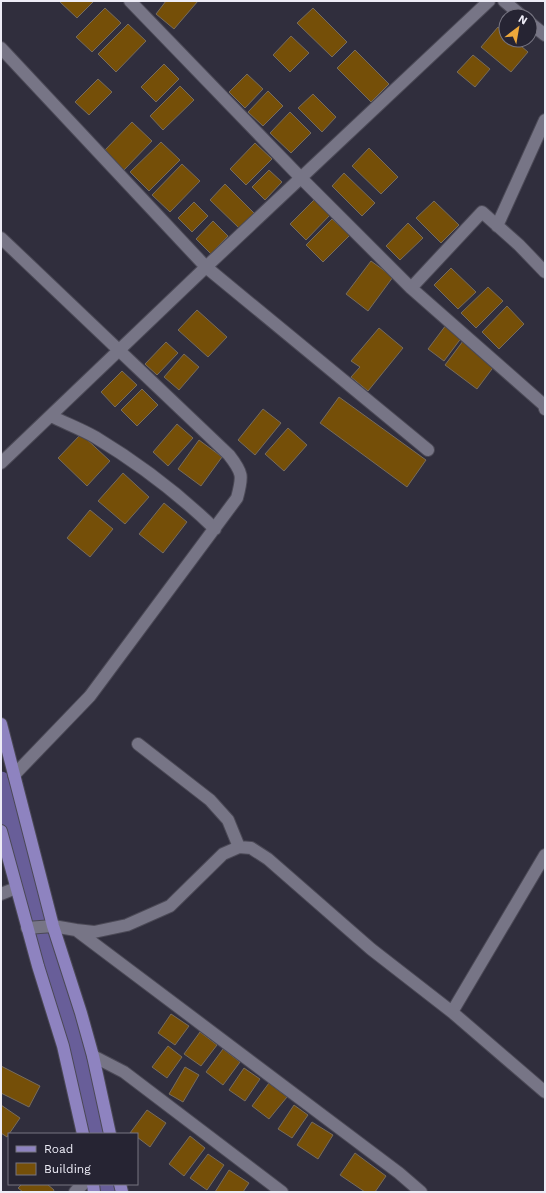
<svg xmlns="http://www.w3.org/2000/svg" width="546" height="1193" font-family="'Work Sans',sans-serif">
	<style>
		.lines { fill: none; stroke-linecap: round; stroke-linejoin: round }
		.canal { stroke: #685e99; stroke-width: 21 }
		.building { fill: #754f08; stroke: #776c5d }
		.street-casing { stroke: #4b4956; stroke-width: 14 }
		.primary-casing { stroke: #4b4956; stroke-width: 14 }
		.street { stroke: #777586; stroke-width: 12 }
		.primary { stroke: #8e83c0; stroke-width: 12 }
	</style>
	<rect width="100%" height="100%" fill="#302e3d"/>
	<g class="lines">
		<!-- canal -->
		<path class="canal" d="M1,782L12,833L86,1081L97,1134
			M108,1184L110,1192"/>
	</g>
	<!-- building -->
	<path class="building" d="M59,1H94L77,18Z
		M166,1H198L174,29L156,14Z
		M105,8L121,23L92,52L76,37Z
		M313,8L347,42L332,57L297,23Z
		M128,24L146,41L116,72L98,54Z
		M498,27L506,33V40H514L528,52L511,72L481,47Z
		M291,36L309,53L290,72L273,55Z
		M355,50L389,84L371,102L337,68Z
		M473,55L490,69L475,87L457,72Z
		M164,64L179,79L156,102L141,87Z
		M247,74L263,89L245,108L229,92Z
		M98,79L112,92L89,115L75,102Z
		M180,86L194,100L163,130L150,116Z
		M268,91L283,106L263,126L248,112Z
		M313,94L336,117L322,132L298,108Z
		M290,112L311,133L291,153L270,133Z
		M132,122L152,141L124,170L104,151Z
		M161,142L180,160L149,191L130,172Z
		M255,143L272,159L246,185L230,169Z
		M369,148L398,177L381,194L352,166Z
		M182,164L200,181L170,212L152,195Z
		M269,170L282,182L265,200L252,187Z
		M344,173L375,203L362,216L332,186Z
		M225,184L254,213L239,228L210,200Z
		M314,200L330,215L306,240L290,224Z
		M434,201L459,225L441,243L416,218Z
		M194,202L208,216L192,232L178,218Z
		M332,219L350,235L323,262L306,245Z
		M213,221L228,236L211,254L196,239Z
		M408,223L423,238L400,260L386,246Z
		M371,261L393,277L368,311L346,294Z
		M451,268L476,292L458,309L434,285Z
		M488,287L503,301L476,328L461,313Z
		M507,306L524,324L499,349L482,332Z
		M197,310L227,337L208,357L178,330Z
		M446,325L462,337L444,361L428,349Z
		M379,328L403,348L368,391L351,377L360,367L351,361Z
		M463,341L495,365L477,389L445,365Z
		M166,342L178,353L157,375L145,364Z
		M184,354L199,367L179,390L164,377Z
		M122,371L137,385L115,407L101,392Z
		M142,389L158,405L137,426L121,410Z
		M339,397L426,460L407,487L320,423Z
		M263,409L281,423L255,455L238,440Z
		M177,424L193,438L168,466L153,452Z
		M288,428L307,445L284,471L265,454Z
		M81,434L110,461L87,486L58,458Z
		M199,440L222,457L201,486L178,469Z
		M123,473L149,497L125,524L98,501Z
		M164,503L187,522L163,553L139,534Z
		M90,510L113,529L90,557L67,538Z
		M171,1014L189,1026L175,1045L158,1033Z
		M200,1032L217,1045L201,1066L184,1054Z
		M168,1046L182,1057L167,1078L152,1067Z
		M223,1049L240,1062L223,1085L206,1072Z
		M1,1066L40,1086L29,1107L1,1093Z
		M185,1067L199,1075L183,1102L169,1094Z
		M244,1068L260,1079L245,1101L229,1090Z
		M269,1083L287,1097L269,1119L252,1106Z
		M1,1105L20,1118L7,1137L1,1133Z
		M294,1105L308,1115L292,1138L278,1129Z
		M147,1110L166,1123L150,1147L137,1137V1134L130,1133Z
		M312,1122L333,1135L318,1159L297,1145Z
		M190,1136L205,1148L184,1176L169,1164Z
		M355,1153L386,1176L375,1192H365L340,1175Z
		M208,1154L224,1165L207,1190L190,1178Z
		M229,1170L249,1183L243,1192H215Z
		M22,1184H47L54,1190L53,1192H23L18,1188Z"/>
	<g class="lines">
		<!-- street casing -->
		<g class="street-casing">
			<path id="street" d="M130,1L301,178L411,288L544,405L545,409
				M504,1L522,16
				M530,23L545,35
				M1,48L206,267L428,450
				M497,226L545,120
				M1,238L229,455C243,473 243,476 237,498L90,696L14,775
				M411,288L482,212L519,245L545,272
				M51,416C65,423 81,429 95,437C138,463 179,494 215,529
				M1,463L206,267L489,1
				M138,744L210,800L228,820L239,847
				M1,894L16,888
				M27,928L53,926L76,930L399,1173L421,1192
				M76,930L94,932L127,925L170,906L223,854L239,847L251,848L268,859L371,949L452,1012L545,1092
				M452,1012L545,855
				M93,1056L124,1072L282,1192
				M75,1192L83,1184"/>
		</g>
		<!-- primary casing -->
		<g class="primary-casing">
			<path id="primary" d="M1,724L53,926L81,1013L93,1056L110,1134
				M1,831L38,966L63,1046L83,1134
				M93,1184L94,1192
				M120,1184L122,1192"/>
		</g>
		<!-- street -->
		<use href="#street" class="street"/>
		<!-- primary -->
		<use href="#primary" class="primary"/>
	</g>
	<!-- border -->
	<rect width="546" height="1193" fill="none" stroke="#edecf6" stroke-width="4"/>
	<!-- legend -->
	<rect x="8" y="1133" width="130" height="52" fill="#262433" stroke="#767481"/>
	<rect x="16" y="1146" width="20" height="6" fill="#8e83c0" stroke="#767481"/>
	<text x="44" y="1153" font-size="12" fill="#edecf6">Road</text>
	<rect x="16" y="1163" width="20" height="12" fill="#754f08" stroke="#767481"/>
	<text x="44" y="1173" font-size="12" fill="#edecf6">Building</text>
	<!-- north arrow -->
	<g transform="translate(518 28) rotate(31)"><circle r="19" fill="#262433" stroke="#767481"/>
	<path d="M0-3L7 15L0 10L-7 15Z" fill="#eda83b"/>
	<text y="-6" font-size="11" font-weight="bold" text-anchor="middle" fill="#edecf6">N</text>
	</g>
</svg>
